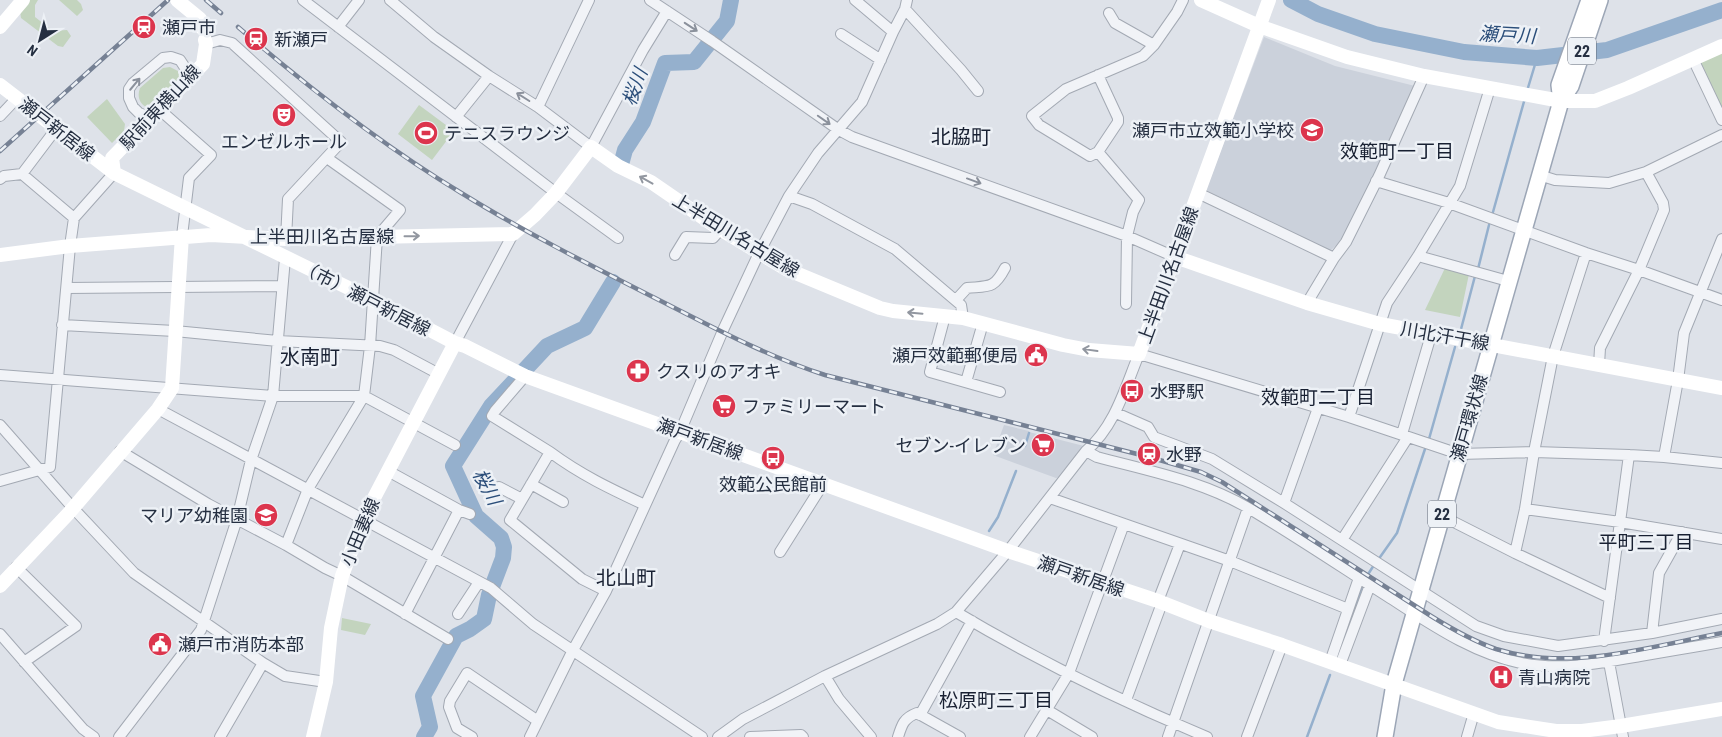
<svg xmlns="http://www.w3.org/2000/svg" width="1722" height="737" font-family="'Roboto Condensed','Noto Sans JP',sans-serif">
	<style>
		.built { fill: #cbd1db }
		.green { fill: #c3d4be }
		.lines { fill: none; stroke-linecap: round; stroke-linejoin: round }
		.stream { stroke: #95b0cd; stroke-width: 2.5 }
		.river { stroke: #95b0cd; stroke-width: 16 }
		.street-casing { stroke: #a3a9b3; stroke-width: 12 }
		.primary-casing { stroke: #9ca6b6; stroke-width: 18 }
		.street { stroke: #f1f3f7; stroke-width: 10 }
		.secondary { stroke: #fff; stroke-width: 14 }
		.primary { stroke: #fff; stroke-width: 15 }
		.rail-casing { stroke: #768194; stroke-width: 4.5 }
		.rail { stroke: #edf1f6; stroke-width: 2.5; stroke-dasharray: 8; stroke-linecap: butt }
		.oneway { stroke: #8b919c }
		.oneway2 { stroke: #9297a0 }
		.labels { text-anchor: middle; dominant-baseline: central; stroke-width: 5; stroke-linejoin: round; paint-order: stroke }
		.shield { fill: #edf1f6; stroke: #616977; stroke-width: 1 }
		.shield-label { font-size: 16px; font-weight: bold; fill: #252f41 }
		.poi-label { font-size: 18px; fill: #252f41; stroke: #edf1f6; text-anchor: start }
		.street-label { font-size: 18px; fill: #252f41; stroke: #edf1f6 }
		.water-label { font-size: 19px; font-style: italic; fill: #2b4e7a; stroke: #edf1f6 }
		.neighbourhood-label { font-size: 19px; fill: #182032; stroke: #edf1f6 }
		.quarter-label { font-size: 20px; fill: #182032; stroke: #edf1f6 }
	</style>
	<rect width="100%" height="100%" fill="#dee2e9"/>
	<!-- built -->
	<path class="built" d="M1264,37L1335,66L1415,86L1376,175L1343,239L1330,251L1206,190Z
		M1004,425L1029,431V432L1084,446L1060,477L1056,478L993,455Z"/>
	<!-- green -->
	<path class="green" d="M30,0H38L35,5V17L53,31L67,30L71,36L63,47L58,46L21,18L20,11Z
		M59,0H77L81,4L83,10L77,16Z
		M1722,47V114L1696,60Z
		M170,67L178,71L180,79L152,109C141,107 136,98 140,88L163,68Z
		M107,99L125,124L124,131L112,143L87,117Z
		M419,105L454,131L432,160L398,134Z
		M1445,268L1469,274L1460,317L1425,310Z
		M342,618L371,624L365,635L341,630Z"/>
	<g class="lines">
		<!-- stream -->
		<path class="stream" d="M1527,91L1537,58
			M1493,212L1525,98
			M1478,269L1489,225
			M1460,333L1475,276
			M1429,439L1455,347
			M1025,446L1029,433
			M989,531L998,517L1016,471
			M1378,560L1397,533L1425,449
			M1365,579L1374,565
			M1338,653L1363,584
			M1307,737L1330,675"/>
		<!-- river -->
		<path class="river" d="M1291,0L1318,14L1375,34L1464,52L1537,58L1607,50L1722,10
			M622,161L625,150L643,122L665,63L694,62L727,21L731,0
			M424,737L430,727L423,696L456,636L470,629L484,619L489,595L503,558L504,547L501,538L476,516L453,466L491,406L547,346L585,328L613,282"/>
		<!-- street casing -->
		<g class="street-casing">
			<path id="street" d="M303,0L556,193L618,238
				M390,0L434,37L489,76L538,107L591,147L643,50L667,11
				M650,0L712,41L839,130L852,137L1127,236L1175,257
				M855,0L893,32
				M905,9L961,70L978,91
				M1109,13L1115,23L1154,45
				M338,27L359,0
				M841,34L881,60
				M206,44L220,40L232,43L341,142L288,199L286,239
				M1693,59L1722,120
				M1098,75L1118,118V122L1098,152L1139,200L1133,212L1127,236L1126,304
				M538,107L589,0
				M160,110L211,155L189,178L182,236
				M0,116L17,98
				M456,117L489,76
				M152,118L139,113L133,107L129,98V89L133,83L163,58L171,57L180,60L191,77
				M1098,152L1090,156L1039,125L1032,116L1066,89L1143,56L1154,45L1177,12L1183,0
				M22,174L56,129
				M1539,175L1555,180L1609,183L1646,172L1722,135
				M0,179L4,176L22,174L74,218
				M1376,181L1449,203L1586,253L1639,270L1722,300
				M1198,193L1334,258
				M789,196L812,204L895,249L961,305L963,318
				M675,255L686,237L713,238L721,229
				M1418,256L1508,281
				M67,288L282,286
				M956,300L967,288C989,286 994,289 1005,268
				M1307,303L1334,258L1346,242L1379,176L1424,76
				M945,316L930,372L1000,392
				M62,325L175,331L278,341L380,346L394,350L439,374
				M455,343L513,234
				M1599,365L1600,348L1639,270L1664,210L1663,203L1646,172
				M0,375L273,396H364L455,445
				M525,376L495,411L492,416L550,452L510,520L582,579L606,591
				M966,382L983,323
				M158,409L491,588L533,624L702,737
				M1116,413L1148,427L1154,437L1212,459L1284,503L1476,626L1504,636L1558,646L1652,633L1722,619
				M1349,417L1387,303L1418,256L1460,186L1490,88
				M0,425L73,508L134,573L263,663L285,676L326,682
				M1402,434L1431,335
				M120,451L208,504L286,545L325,568L342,576L448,639
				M1086,451L1097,457C1149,471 1203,481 1250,509C1297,537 1343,568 1390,598C1431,624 1472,653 1521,663C1561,671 1601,663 1640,656C1668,651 1695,647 1722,642
				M550,452C581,475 611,489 645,505
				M1664,457L1678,380L1684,333L1722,239
				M388,471L459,510L470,514
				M0,481L50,467L70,246L74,218L114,173
				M531,484L563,502
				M499,487L522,499
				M1050,498L1230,561L1348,609
				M1284,503L1318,408
				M1525,509L1620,522L1722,539
				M1442,516L1515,553L1610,598
				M1342,540L1408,437
				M286,545L308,489L364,396L370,346L377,237L400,210L327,158
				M780,552L823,484
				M1515,553L1525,509L1534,452L1553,356L1586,253
				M16,567L76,626L24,662
				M1158,601L1180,544
				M956,612C1035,659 1123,702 1207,737
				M405,614L459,510
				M458,614L479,582
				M1652,633L1659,573L1682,532
				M0,634L83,729L94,737
				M1604,641L1629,455
				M1330,662L1359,578
				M1609,662L1623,737
				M1340,665L1370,585
				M825,676L839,699L871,737
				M1126,700L1162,603
				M1047,710L1092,737
				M920,715L972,621
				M119,737L201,630L237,519L251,460L273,396L285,258
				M220,737L263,663
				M472,737L457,728L449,707L450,701L467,673L538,721
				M530,737L573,650L606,591L675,440L680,432L724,328L759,253L789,196L818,153L862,102L893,32L905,9L907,0
				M718,737L743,719L825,676L937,624L956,612L1008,551L1086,451C1115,426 1125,388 1139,354L1349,417L1459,454L1534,452L1629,455L1664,457L1722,463
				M750,737L801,735L803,737
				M898,737C902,724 904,718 917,713L960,737
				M1030,737L1069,673L1124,524
				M1168,737L1248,508
				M1247,737L1282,645
				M1467,737L1474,713"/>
		</g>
		<!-- primary casing -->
		<g class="primary-casing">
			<path id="primary" d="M1561,101L1559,85L1589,0
				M1385,737L1394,684L1561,101L1571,86L1600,0"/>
		</g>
		<!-- street -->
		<use href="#street" class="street"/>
		<!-- secondary -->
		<path class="secondary" d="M177,0L200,19L202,28
			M1201,0L1259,26L1347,57L1424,76L1561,101H1595L1628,88L1722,46
			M0,27L23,0
			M0,85L114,173L373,300L455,343L465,346L525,376L1008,551L1158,601L1209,621L1282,645L1498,722L1556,731H1582L1621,726L1722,709
			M114,173L112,158L203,64L206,44L205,40
			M0,255L70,246L211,235L286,239L513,234L535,215L556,193L591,147L618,166L651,182L715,226L786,269L880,308L893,311L963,318L1063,345L1089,350L1139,354L1269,0
			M1175,257L1307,303L1380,324L1722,388
			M0,586L68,514L158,409L172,388L182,236
			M313,737L326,682L331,628L342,576L363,519L455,343"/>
		<!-- primary -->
		<use href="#primary" class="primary"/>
		<!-- rail casing -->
		<g class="rail-casing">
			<path id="rail" d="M206,0L221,13
				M238,27C309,88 383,146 463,194C523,231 586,263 649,295C707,324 763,355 825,375L1149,457L1201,472L1222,482L1431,616C1452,629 1473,641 1496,649C1570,672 1648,647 1722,633
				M0,151L168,0"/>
		</g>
		<!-- rail -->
		<use href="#rail" class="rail"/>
	</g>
	<!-- one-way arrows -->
	<defs><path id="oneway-shaft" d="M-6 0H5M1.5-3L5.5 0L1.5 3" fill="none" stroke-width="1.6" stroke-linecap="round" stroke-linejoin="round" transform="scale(1.25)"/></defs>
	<g class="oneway">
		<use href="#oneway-shaft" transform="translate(691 27) rotate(33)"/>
		<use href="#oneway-shaft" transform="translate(135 84) rotate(-50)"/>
		<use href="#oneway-shaft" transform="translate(523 97) rotate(-148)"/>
		<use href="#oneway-shaft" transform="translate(824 120) rotate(35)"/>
		<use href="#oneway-shaft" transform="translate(974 181) rotate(20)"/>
	</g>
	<g class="oneway2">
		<use href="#oneway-shaft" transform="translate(646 180) rotate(-151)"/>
		<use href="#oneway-shaft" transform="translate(412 236) rotate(-1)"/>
		<use href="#oneway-shaft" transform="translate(915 313) rotate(-175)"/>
		<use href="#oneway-shaft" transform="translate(1090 350) rotate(-172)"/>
	</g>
	<!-- icons -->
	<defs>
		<g id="station-disc" transform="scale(1.25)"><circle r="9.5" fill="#dc354d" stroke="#edf1f6"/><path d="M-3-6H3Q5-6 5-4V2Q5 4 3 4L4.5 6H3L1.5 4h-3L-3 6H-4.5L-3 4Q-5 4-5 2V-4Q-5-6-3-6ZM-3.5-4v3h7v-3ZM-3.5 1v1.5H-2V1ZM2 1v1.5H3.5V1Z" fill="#fff"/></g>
		<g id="theatre-disc" transform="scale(1.25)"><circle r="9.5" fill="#dc354d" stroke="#edf1f6"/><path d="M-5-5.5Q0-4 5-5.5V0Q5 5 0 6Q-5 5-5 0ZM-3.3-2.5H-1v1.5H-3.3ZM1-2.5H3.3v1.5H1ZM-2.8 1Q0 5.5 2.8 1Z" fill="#fff"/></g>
		<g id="school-disc" transform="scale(1.25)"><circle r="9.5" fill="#dc354d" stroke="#edf1f6"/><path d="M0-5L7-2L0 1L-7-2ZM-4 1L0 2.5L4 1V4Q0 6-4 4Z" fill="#fff"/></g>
		<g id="stadium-disc" transform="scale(1.25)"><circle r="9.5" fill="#dc354d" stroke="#edf1f6"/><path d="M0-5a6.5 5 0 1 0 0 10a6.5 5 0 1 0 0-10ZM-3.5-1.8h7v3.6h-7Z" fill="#fff"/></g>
		<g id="civic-disc" transform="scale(1.25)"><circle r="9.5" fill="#dc354d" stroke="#edf1f6"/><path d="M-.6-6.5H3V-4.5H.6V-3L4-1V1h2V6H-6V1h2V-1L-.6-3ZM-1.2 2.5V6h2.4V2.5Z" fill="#fff"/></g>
		<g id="pharmacy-disc" transform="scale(1.25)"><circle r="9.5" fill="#dc354d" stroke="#edf1f6"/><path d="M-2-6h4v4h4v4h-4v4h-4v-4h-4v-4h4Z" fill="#fff"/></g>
		<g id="bus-disc" transform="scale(1.25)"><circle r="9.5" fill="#dc354d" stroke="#edf1f6"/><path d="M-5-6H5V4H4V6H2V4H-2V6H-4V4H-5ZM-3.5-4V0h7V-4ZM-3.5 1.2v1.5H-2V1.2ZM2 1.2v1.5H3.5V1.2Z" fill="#fff"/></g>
		<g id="supermarket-disc" transform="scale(1.25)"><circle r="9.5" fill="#dc354d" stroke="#edf1f6"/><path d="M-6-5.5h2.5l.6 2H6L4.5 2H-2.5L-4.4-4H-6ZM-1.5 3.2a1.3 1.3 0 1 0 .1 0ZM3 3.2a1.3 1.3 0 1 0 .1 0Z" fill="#fff"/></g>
		<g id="hospital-disc" transform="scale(1.25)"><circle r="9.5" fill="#dc354d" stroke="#edf1f6"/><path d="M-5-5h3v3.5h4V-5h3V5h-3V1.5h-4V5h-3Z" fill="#fff"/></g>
	</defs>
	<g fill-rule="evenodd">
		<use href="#station-disc" x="144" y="27"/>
		<use href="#station-disc" x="256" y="39"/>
		<use href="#theatre-disc" x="284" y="115"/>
		<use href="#school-disc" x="1312" y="130"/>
		<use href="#stadium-disc" x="426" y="133"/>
		<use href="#civic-disc" x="1036" y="355"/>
		<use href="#pharmacy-disc" x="638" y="371"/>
		<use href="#bus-disc" x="1132" y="391"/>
		<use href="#supermarket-disc" x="724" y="406"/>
		<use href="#supermarket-disc" x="1043" y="445"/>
		<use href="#station-disc" x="1149" y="454"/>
		<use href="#bus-disc" x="773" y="458"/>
		<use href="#school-disc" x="266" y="515"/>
		<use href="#civic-disc" x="160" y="644"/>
		<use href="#hospital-disc" x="1501" y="677"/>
	</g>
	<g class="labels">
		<!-- shield labels -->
		<g class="shield">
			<rect x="1568" y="37.5" width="28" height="27" rx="4"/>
			<rect x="1428" y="500.5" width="28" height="27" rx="4"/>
		</g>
		<g class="shield-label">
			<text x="1582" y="51">22</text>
			<text x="1442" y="514">22</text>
		</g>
		<!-- poi labels -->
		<g class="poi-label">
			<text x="162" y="27">瀬戸市</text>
			<text x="274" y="39">新瀬戸</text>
			<text x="1294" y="130" text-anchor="end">瀬戸市立效範小学校</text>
			<text x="444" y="133">テニスラウンジ</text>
			<text x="284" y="141" text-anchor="middle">エンゼルホール</text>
			<text x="1018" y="355" text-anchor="end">瀬戸效範郵便局</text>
			<text x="656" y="371">クスリのアオキ</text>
			<text x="1150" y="391">水野駅</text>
			<text x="742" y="406">ファミリーマート</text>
			<text x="1026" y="445" text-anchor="end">セブン-イレブン</text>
			<text x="1166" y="454">水野</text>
			<text x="773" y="484" text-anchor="middle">效範公民館前</text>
			<text x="248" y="515" text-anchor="end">マリア幼稚園</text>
			<text x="178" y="644">瀬戸市消防本部</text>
			<text x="1518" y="677">青山病院</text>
		</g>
		<!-- street labels -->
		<g class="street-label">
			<text transform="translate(160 107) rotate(-47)">駅前東横山線</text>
			<text transform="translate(57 129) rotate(38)">瀬戸新居線</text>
			<text transform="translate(736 235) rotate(31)">上半田川名古屋線</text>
			<text x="322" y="236">上半田川名古屋線</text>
			<text transform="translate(1168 275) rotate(-70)">上半田川名古屋線</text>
			<text transform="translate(365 298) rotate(27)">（市）瀬戸新居線</text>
			<text transform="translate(1445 336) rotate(10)">川北汗干線</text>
			<text transform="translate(1469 418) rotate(-74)">瀬戸環状線</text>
			<text transform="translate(700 439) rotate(20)">瀬戸新居線</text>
			<text transform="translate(360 532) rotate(-67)">小田妻線</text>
			<text transform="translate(1081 576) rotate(19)">瀬戸新居線</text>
		</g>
		<!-- water labels -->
		<g class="water-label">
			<text transform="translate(1507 35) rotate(3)">瀬戸川</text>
			<text transform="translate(635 87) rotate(-70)">桜川</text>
			<text transform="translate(487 487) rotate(62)">桜川</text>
		</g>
		<!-- neighbourhood labels -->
		<g class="neighbourhood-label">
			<text x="1397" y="151">效範町一丁目</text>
			<text x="1318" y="397">效範町二丁目</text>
			<text x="1646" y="542">平町三丁目</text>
			<text x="996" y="700">松原町三丁目</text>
		</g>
		<!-- quarter labels -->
		<g class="quarter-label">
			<text x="961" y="137">北脇町</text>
			<text x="310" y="357">水南町</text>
			<text x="626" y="578">北山町</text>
		</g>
	</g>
	<!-- north arrow -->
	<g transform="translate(40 40) rotate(216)" stroke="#edf1f6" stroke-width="4" paint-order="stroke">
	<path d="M0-4L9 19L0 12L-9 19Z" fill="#252f41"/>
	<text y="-8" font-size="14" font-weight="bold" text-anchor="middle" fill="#252f41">N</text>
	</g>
</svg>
